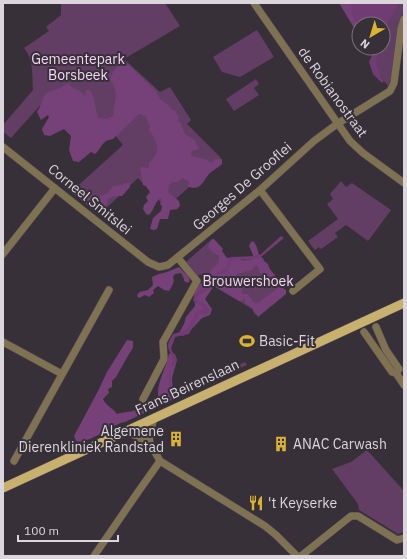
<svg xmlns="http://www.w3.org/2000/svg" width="407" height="559" font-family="'IBM Plex Sans',sans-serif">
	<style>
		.green { fill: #623e64 }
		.forest { fill: #764179 }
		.water { fill: #703c73 }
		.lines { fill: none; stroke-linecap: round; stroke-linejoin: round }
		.stream { stroke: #703c73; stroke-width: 2 }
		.minor-casing { stroke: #554e55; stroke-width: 8 }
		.major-casing { stroke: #554e55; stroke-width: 10 }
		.minor { stroke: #7e7253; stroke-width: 7 }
		.major { stroke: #c8b16e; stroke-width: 9 }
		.labels { text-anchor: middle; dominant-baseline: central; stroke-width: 4; stroke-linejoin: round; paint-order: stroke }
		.park-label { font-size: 14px; fill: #f5d5f5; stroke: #373038 }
		.street-label { font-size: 14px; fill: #dbd6db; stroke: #373038 }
		.poi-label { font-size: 14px; fill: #dbd6db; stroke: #373038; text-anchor: start }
	</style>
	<rect width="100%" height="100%" fill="#373038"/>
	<!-- green -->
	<path class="green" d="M61,3H165L180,26L124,59L160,92L170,87L191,120L187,124L221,158L166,208L138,178L99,215L71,192L123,145L114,134L103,144L45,100L11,138L3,132V125L33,90C32,76 34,60 24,48L49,31L46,27L61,15Z
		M371,3H404C404,15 400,19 398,30C393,48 396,69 388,86L372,66L383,48V24Z
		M257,30L274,57L240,77L222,72L213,57Z
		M256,79L259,84L254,88L259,95L234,111L226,99Z
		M341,181L346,187L352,183L391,210L368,241L346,225L335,233L338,237L321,249L319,247L315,250L308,241L338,219L327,204L333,199L330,194Z
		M211,240L228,260L258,258L285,290L255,315L252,309L212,285L200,274L198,276L186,262Z
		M245,362L247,365L184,394L183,390Z
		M367,450L404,491V532L398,534L359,510L358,504L332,469L351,462Z"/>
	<!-- forest -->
	<path class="forest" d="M339,3H371L359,24V36Z
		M122,62L129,65L136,72L156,91L160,99L168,105L172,110L175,111L179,117L178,121L181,123C182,130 186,137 194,139L199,149L192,151L191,156L206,159L211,163L216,159H222V164C218,168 213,170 209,174C202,182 201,192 187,186L190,182L182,178L178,182H172L169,186L168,192L179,201L180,206L177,209L170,210L168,219H160L157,229L154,230L150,229L153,218L161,211L162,206L160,204L162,199L160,198C155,202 154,210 149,215L146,214L143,209L144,205L148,201L146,197L150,192L146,186L143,185L140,167L149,168V163C162,152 158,142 149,130L150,126L145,116L139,114L113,139L105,141C101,145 100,150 95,154L91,152L79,162L73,161L69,150L71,136L64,129L50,136L44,135L42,129L49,117L48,115L41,120L37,112C46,98 38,94 58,89C62,88 65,84 69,83L70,86L80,91L85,96L86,90H90L93,96L98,118C103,119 110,120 113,115C114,113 113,110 114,108C116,97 118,89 110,80C112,71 116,68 122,62Z
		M125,183H129L130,187L122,196H113L108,199L107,205L99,211L87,202V196C95,193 93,196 99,198L100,196L108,193L113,186L122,185Z
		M212,239H214L223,249L222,251L227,258L238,257L242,261L252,260L253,255L249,246L251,242L253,241C257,245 258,251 259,256L263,258L264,261L268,264C269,271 277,275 279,282L276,284C272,279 269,275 263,275L260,273L258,266L256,265L252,270L237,274L233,280L236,281H238C242,284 244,287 241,292L243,294H248L254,303H258L278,288H282L286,290V294L258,317L252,308L245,303V299H243L242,301H239L214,286L205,299L212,309L210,315L202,318L189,332L183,336L180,335L179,333L184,324L186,317L195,306L194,293L201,283L205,282L211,275L210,271L219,262V256L210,250L208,246Z
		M179,267L188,276L190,280L188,283L184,281V279L181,273L175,274L173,277C175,282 172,286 169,291L164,290L158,286L153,290L154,293L149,297L145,295L139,298L137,296C139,290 143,292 148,290L153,285L152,277L159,274L167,272Z
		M127,340L133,341V348L129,354L116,377L112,381V387L108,389L109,393L103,399C106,406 113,408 117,414C123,412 135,412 139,408C141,407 142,405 144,404C152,400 152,404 158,396C157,382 166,368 169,354L172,353L175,354L177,360L172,378L173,397L172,400L125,422C112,424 89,445 76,441L74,436L98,391L107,372Z"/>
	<!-- water -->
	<path class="water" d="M351,3H399L388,22L385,44L376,60L377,68L381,75L380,76L384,81L382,83L373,74L369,62L372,55V48H383V24H359V28L352,15Z
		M281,236L284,238L261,257L257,259H234L231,261L227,272L218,275L215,274L226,268L229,259L231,257L256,256L261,254Z
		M213,274L217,277L211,287L197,297V300L205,304L210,310L208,314L199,315L189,334L175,337L171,349L177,360L173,367L171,366L173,360C168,346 165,348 173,334L187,330L196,312L204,309L202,306L194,302L193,299C197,290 207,285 213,274Z"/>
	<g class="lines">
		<!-- stream -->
		<path class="stream" d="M170,398V371"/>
		<!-- minor casing -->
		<g class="minor-casing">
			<path id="minor" d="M254,3L350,141L363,153L404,183
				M3,147L148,262L159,267L168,265L260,190L314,141L337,124L390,91L394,83L401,29L404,19
				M260,190L320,269L293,291
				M3,254L55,188
				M376,327L386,350L399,369L396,373
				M364,332L392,372L396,373L404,385
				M3,342L62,374
				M143,399L164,359L163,342L197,281L178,258
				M126,431L150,443L160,461L265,526L276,535L297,556
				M150,443L149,436L154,418
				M14,461L109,290
				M94,556L138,492L160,461
				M301,556L351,516H358L397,540L404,538"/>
		</g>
		<!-- major casing -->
		<g class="major-casing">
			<path id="major" d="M3,488L404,303"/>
		</g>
		<!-- minor -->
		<use href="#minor" class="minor"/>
		<!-- major -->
		<use href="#major" class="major"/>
	</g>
	<!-- icons -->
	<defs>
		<g id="stadium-bare" transform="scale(1.2)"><path d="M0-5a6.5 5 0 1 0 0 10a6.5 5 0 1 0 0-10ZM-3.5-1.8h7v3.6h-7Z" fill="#dab333" stroke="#373038" stroke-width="2.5" paint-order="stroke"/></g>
		<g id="building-bare" transform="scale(1.2)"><path d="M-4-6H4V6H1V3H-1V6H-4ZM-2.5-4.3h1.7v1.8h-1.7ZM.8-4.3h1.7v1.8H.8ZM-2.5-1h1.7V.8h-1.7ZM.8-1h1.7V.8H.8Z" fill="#dab333" stroke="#373038" stroke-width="2.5" paint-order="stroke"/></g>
		<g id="restaurant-bare" transform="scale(1.2)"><path d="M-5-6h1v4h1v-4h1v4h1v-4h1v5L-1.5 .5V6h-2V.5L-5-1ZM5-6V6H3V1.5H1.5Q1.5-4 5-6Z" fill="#dab333" stroke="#373038" stroke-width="2.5" paint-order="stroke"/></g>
	</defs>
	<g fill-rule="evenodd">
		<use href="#stadium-bare" x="247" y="341"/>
		<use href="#building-bare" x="176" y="439"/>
		<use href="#building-bare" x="281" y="444"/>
		<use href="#restaurant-bare" x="256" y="503"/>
	</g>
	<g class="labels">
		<!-- park labels -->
		<g class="park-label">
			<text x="78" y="59">Gemeentepark<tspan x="78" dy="16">Borsbeek</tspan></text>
			<text x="248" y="281">Brouwershoek</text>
		</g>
		<!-- street labels -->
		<g class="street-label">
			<text transform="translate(333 92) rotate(54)">de Robianostraat</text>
			<text transform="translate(242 186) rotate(-41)">Georges De Grooflei</text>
			<text transform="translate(90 199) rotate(39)">Corneel Smitslei</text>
			<text transform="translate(187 387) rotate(-25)">Frans Beirenslaan</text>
		</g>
		<!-- poi labels -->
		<g class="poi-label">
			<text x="259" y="341">Basic-Fit</text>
			<text x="164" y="431" text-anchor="end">Algemene<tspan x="164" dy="16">Dierenkliniek Randstad</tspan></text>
			<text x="293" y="444">ANAC Carwash</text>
			<text x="268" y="503">'t Keyserke</text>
		</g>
	</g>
	<!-- border -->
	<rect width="407" height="559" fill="none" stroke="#dbd6db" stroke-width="8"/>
	<!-- north arrow -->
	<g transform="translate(371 36) rotate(218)"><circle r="19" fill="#373038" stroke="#797279"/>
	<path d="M0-3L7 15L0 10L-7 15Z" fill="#dab333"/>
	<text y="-6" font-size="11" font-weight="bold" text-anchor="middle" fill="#dbd6db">N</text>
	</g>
	<!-- scale -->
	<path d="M18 535v6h100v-6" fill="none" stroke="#dbd6db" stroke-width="2"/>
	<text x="24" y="535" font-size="12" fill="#dbd6db" stroke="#373038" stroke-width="3" paint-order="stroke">100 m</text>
</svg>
